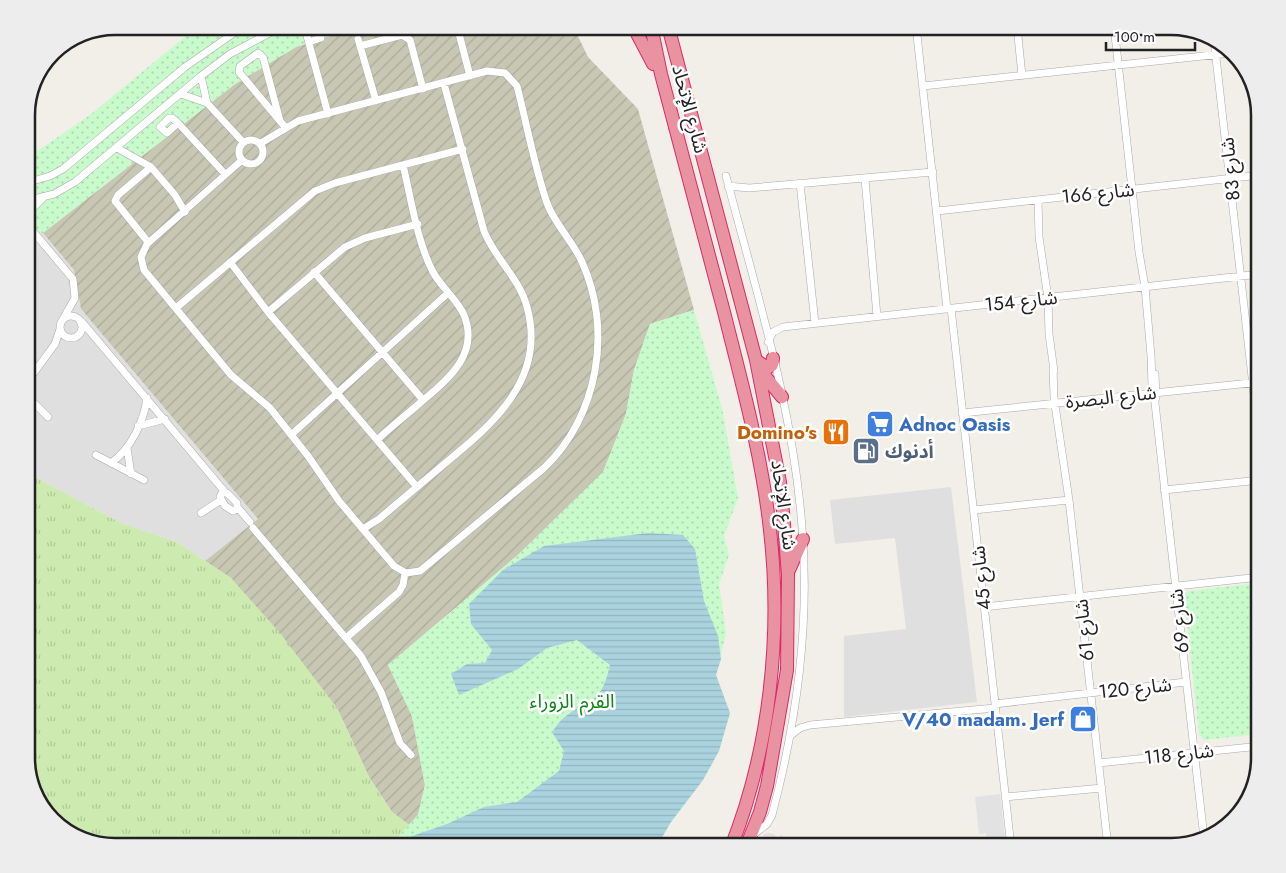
<svg xmlns="http://www.w3.org/2000/svg" width="1286" height="873" font-family="Jost,'Noto Sans Arabic',sans-serif">
	<style>
		.residential { fill: #e0dfdf }
		.construction { fill: url(#construction-furrows) }
		.grass { fill: url(#grass-tufts) }
		.park { fill: url(#park-dots) }
		.parking { fill: #e2e2e2 }
		.water { fill: url(#water-rules) }
		.lines { fill: none; stroke-linecap: round; stroke-linejoin: round }
		.street-casing { stroke: #a9a9a9; stroke-width: 8 }
		.highway-casing { stroke: #dc2a67; stroke-width: 14 }
		.street { stroke: #fff; stroke-width: 7 }
		.highway { stroke: #e892a2; stroke-width: 12 }
		.labels { text-anchor: middle; dominant-baseline: central; stroke-width: 5; stroke-linejoin: round; paint-order: stroke }
		.street-label { font-size: 19px; fill: #222; stroke: #fff }
		.shop-label { font-size: 19px; font-weight: bold; fill: #366cbe; stroke: #fff; text-anchor: start }
		.food-label { font-size: 19px; font-weight: bold; fill: #c56008; stroke: #fff; text-anchor: end }
		.service-label { font-size: 19px; font-weight: bold; fill: #4e5e75; stroke: #fff; text-anchor: start }
		.park-label { font-size: 19px; fill: #0c8416; stroke: #fff }
		.rim { fill: none; stroke: #222; stroke-width: 2.5 }
	</style>
	<defs>
		<pattern id="construction-furrows" width="10" height="10" patternUnits="userSpaceOnUse" patternTransform="scale(1.25)"><rect width="10" height="10" fill="#c7c7b4"/><path d="M-1 1l2-2M0 10L10 0M9 11l2-2" fill="none" stroke="#abab9a"/></pattern>
		<pattern id="grass-tufts" width="24" height="20" patternUnits="userSpaceOnUse" patternTransform="scale(1.25)"><rect width="24" height="20" fill="#cdebb0"/><path d="M3 7l-1-3M5 7V3M7 7l1-3M15 17l-1-3M17 17v-4M19 17l1-3" fill="none" stroke="#b0c997"/></pattern>
		<pattern id="park-dots" width="8" height="8" patternUnits="userSpaceOnUse" patternTransform="scale(1.25)"><rect width="8" height="8" fill="#c8facc"/><path d="M2 2h.1M6 6h.1" fill="none" stroke="#acd6af" stroke-width="1.8" stroke-linecap="round"/></pattern>
		<pattern id="water-rules" width="6" height="5" patternUnits="userSpaceOnUse" patternTransform="scale(1.25)"><rect width="6" height="5" fill="#aad3df"/><path d="M0 2.5h6" fill="none" stroke="#92b5bf"/></pattern>
	</defs>
	<rect width="100%" height="100%" fill="#f2efe9"/>
	<!-- residential -->
	<path class="residential" d="M43,233L74,270L81,309L258,519L205,561L177,542L121,523L26,472V246Z
		M951,487L977,702L844,717V636L906,629L895,538L835,544L830,500Z"/>
	<!-- construction -->
	<path class="construction" d="M360,26H573L588,57L638,109L694,310L650,324L634,370L626,414L603,472L519,554L388,665L412,716L425,785L418,815L409,825L392,812L369,777L337,708L231,578L205,561L258,519L81,309L74,270L43,233L235,84L296,47Z"/>
	<!-- grass -->
	<path class="grass" d="M26,472L121,523L177,542L231,578L280,633L337,708L369,777L392,812L409,825L389,847H115L66,832L38,802L26,763Z"/>
	<!-- park -->
	<path class="park" d="M198,26H360L296,47L235,84L26,246V150H39L90,115Z
		M694,310L722,408L738,498L724,536L729,555L719,584L726,633L716,675L730,713L719,751L703,780L671,822L661,839L659,847H389L418,815L425,785L412,716L388,665L519,554L603,472L626,414L634,370L650,324Z
		M1260,583V734L1204,740L1199,734L1184,594L1188,591Z"/>
	<!-- parking -->
	<path class="parking" d="M1000,794L1005,837L986,839V833L979,834L975,797Z
		M768,833L774,834L777,838L781,835L784,837L780,847H759L764,834Z"/>
	<!-- water -->
	<path class="water" d="M648,533L683,535L695,549L704,601L718,636L721,659L716,675L730,713L719,751L703,780L671,822L661,839L659,847H389L395,842L447,824L484,807L517,802L559,771L564,751L552,732C556,727 560,720 565,717C592,696 601,705 610,665L577,640L547,648L518,669L459,695L451,674L467,664L485,663L492,650L471,624L469,604L503,570L544,546Z"/>
	<g class="lines">
		<!-- street casing -->
		<g class="street-casing">
			<path id="street" d="M457,26L470,76
				M916,26L947,309
				M1017,26L1022,76
				M1114,26L1139,252L1145,287L1151,356
				M358,39L376,101
				M1214,40L1260,448
				M309,42L321,38L320,31L310,32L307,36L328,114
				M360,46L402,35L410,40L423,89
				M201,76L207,103L243,142
				M923,86L1231,53
				M181,94L207,103
				M280,121L263,57L258,53L240,66L239,72L285,127
				M178,123L167,133L160,127L169,118H172L178,123L225,174
				M239 152a12 12 0 1 1 24 0a12 12 0 1 1-24 0Z
				M117,148L151,167
				M242,160L147,244L141,257L144,270L231,375L270,408L308,456L339,501L394,566L406,573L420,571L544,468C598,417 613,330 582,262C573,241 555,225 547,203C534,165 527,125 517,86L505,73L487,71L298,121L261,143
				M726,176C756,291 793,407 802,527C810,624 797,721 772,815L767,824L753,835
				M865,179L877,316
				M26,183L50,176L63,169L185,67L244,26
				M800,183L815,323
				M728,186L749,188L933,172
				M1038,200L1039,237L1048,298L1049,334L1054,371
				M26,201L54,194L75,182L201,76L230,54L283,26
				M937,211L1260,175
				M26,223L73,279L75,298L63,319
				M28,225L31,210L43,198
				M148,242L115,201L118,195L151,167L175,195L185,212
				M230,262L268,312L417,487
				M314,272L423,400
				M176,308L315,191L335,183L463,149
				M951,308L1011,847
				M268,312L345,247L365,238L418,224
				M60 327a11 11 0 1 1 22 0a11 11 0 1 1-22 0Z
				M82,322L225,492
				M768,342L773,332L783,327L1260,274
				M1151,354L1152,386L1155,403L1204,838
				M1053,367L1054,398L1069,500L1108,847
				M1155,374L1156,398
				M30,378L55,344L60,329
				M26,393L31,380L27,378
				M26,395L48,417
				M962,413L1260,382
				M138,426L165,419
				M291,435L448,293
				M377,440C391,427 406,415 420,403C447,380 480,355 464,315C457,299 441,287 433,272C417,242 411,198 403,165
				M127,448L131,474
				M96,455L144,480
				M111,463C131,449 144,421 147,398
				M1164,490L1260,480
				M222,493H227L237,503V509L233,511L225,506L220,497Z
				M238,508L250,522
				M974,510L1069,500
				M201,513L221,500
				M253,528L361,656L381,692L400,743L411,755
				M363,529L379,519C400,501 422,483 443,465C493,424 547,379 527,307C519,277 495,259 484,231L444,84
				M984,607L1260,577
				M346,638L399,592L403,585L405,573
				M995,704L1186,682
				M791,735L800,728L810,725L995,708
				M1099,763L1260,746
				M1005,797L1102,788"/>
		</g>
		<!-- highway casing -->
		<g class="highway-casing">
			<path id="highway" d="M633,26L653,64
				M651,26L661,74C682,153 703,233 724,312C742,384 762,456 770,530C782,635 770,749 731,847
				M668,26L756,360L780,482L783,512L788,575L787,670L767,786L760,812L746,847
				M756,360L767,368L772,365L773,358
				M760,370L782,397
				M789,570L803,539"/>
		</g>
		<!-- street -->
		<use href="#street" class="street"/>
		<!-- highway -->
		<use href="#highway" class="highway"/>
	</g>
	<!-- icons -->
	<defs>
		<g id="supermarket-square" transform="scale(1.4375)"><rect x="-9" y="-9" width="18" height="18" rx="4" fill="#3f7fe0" stroke="#fff"/><path d="M-6-5.5h2.5l.6 2H6L4.5 2H-2.5L-4.4-4H-6ZM-1.5 3.2a1.3 1.3 0 1 0 .1 0ZM3 3.2a1.3 1.3 0 1 0 .1 0Z" fill="#fff"/></g>
		<g id="restaurant-square" transform="scale(1.4375)"><rect x="-9" y="-9" width="18" height="18" rx="4" fill="#e8710a" stroke="#fff"/><path d="M-5-6h1v4h1v-4h1v4h1v-4h1v5L-1.5 .5V6h-2V.5L-5-1ZM5-6V6H3V1.5H1.5Q1.5-4 5-6Z" fill="#fff"/></g>
		<g id="fuel-square" transform="scale(1.4375)"><rect x="-9" y="-9" width="18" height="18" rx="4" fill="#5c6f8a" stroke="#fff"/><path d="M-5.5-6h7V0h2V4h1.3V-2.5L3-4.5l.8-.8L6-3V5H2.5V1h-1V6h-7ZM-4.2-4.7v3.2H.2V-4.7Z" fill="#fff"/></g>
		<g id="shop-square" transform="scale(1.4375)"><rect x="-9" y="-9" width="18" height="18" rx="4" fill="#3f7fe0" stroke="#fff"/><path d="M-5-2.5h2.3a2.7 3.5 0 0 1 5.4 0H5L5.5 6h-11ZM-1.5-2.5h3a1.5 2.3 0 0 0-3 0Z" fill="#fff"/></g>
	</defs>
	<g fill-rule="evenodd">
		<use href="#supermarket-square" x="880" y="424"/>
		<use href="#restaurant-square" x="836" y="432"/>
		<use href="#fuel-square" x="866" y="451"/>
		<use href="#shop-square" x="1083" y="719"/>
	</g>
	<g class="labels">
		<!-- street labels -->
		<g class="street-label">
			<text transform="translate(690 109) rotate(75)">شارع الإتحاد</text>
			<text transform="translate(1230 169) rotate(-96)">شارع 83</text>
			<text transform="translate(1098 193) rotate(-6)">شارع 166</text>
			<text transform="translate(1021 301) rotate(-6)">شارع 154</text>
			<text transform="translate(1111 397) rotate(-6)">شارع البصرة</text>
			<text transform="translate(784 505) rotate(82)">شارع الإتحاد</text>
			<text transform="translate(981 578) rotate(-96)">شارع 45</text>
			<text transform="translate(1179 621) rotate(-96)">شارع 69</text>
			<text transform="translate(1084 630) rotate(-96)">شارع 61</text>
			<text transform="translate(1135 688) rotate(-6)">شارع 120</text>
			<text transform="translate(1179 754) rotate(-6)">شارع 118</text>
		</g>
		<!-- shop labels -->
		<g class="shop-label">
			<text x="899" y="424">Adnoc Oasis</text>
			<text x="1064" y="719" text-anchor="end">V/40 madam. Jerf</text>
		</g>
		<!-- food labels -->
		<g class="food-label">
			<text x="817" y="432">Domino's</text>
		</g>
		<!-- service labels -->
		<g class="service-label">
			<text x="885" y="451">أدنوك</text>
		</g>
		<!-- park labels -->
		<g class="park-label">
			<text x="572" y="701">القرم الزوراء</text>
		</g>
	</g>
	<!-- crop -->
	<path d="M0 0H1286V873H0ZM115 35H1171A80 80 0 0 1 1251 115V758A80 80 0 0 1 1171 838H115A80 80 0 0 1 35 758V115A80 80 0 0 1 115 35Z" fill="#ededed" fill-rule="evenodd"/>
	<path class="rim" d="M115 35H1171A80 80 0 0 1 1251 115V758A80 80 0 0 1 1171 838H115A80 80 0 0 1 35 758V115A80 80 0 0 1 115 35Z"/>
	<!-- scale -->
	<path d="M1106 42v8h89v-8" fill="none" stroke="#222222" stroke-width="2.5"/>
	<text x="1114" y="42" font-size="15" fill="#222222" stroke="#ffffff" stroke-width="4" paint-order="stroke">100 m</text>
</svg>
